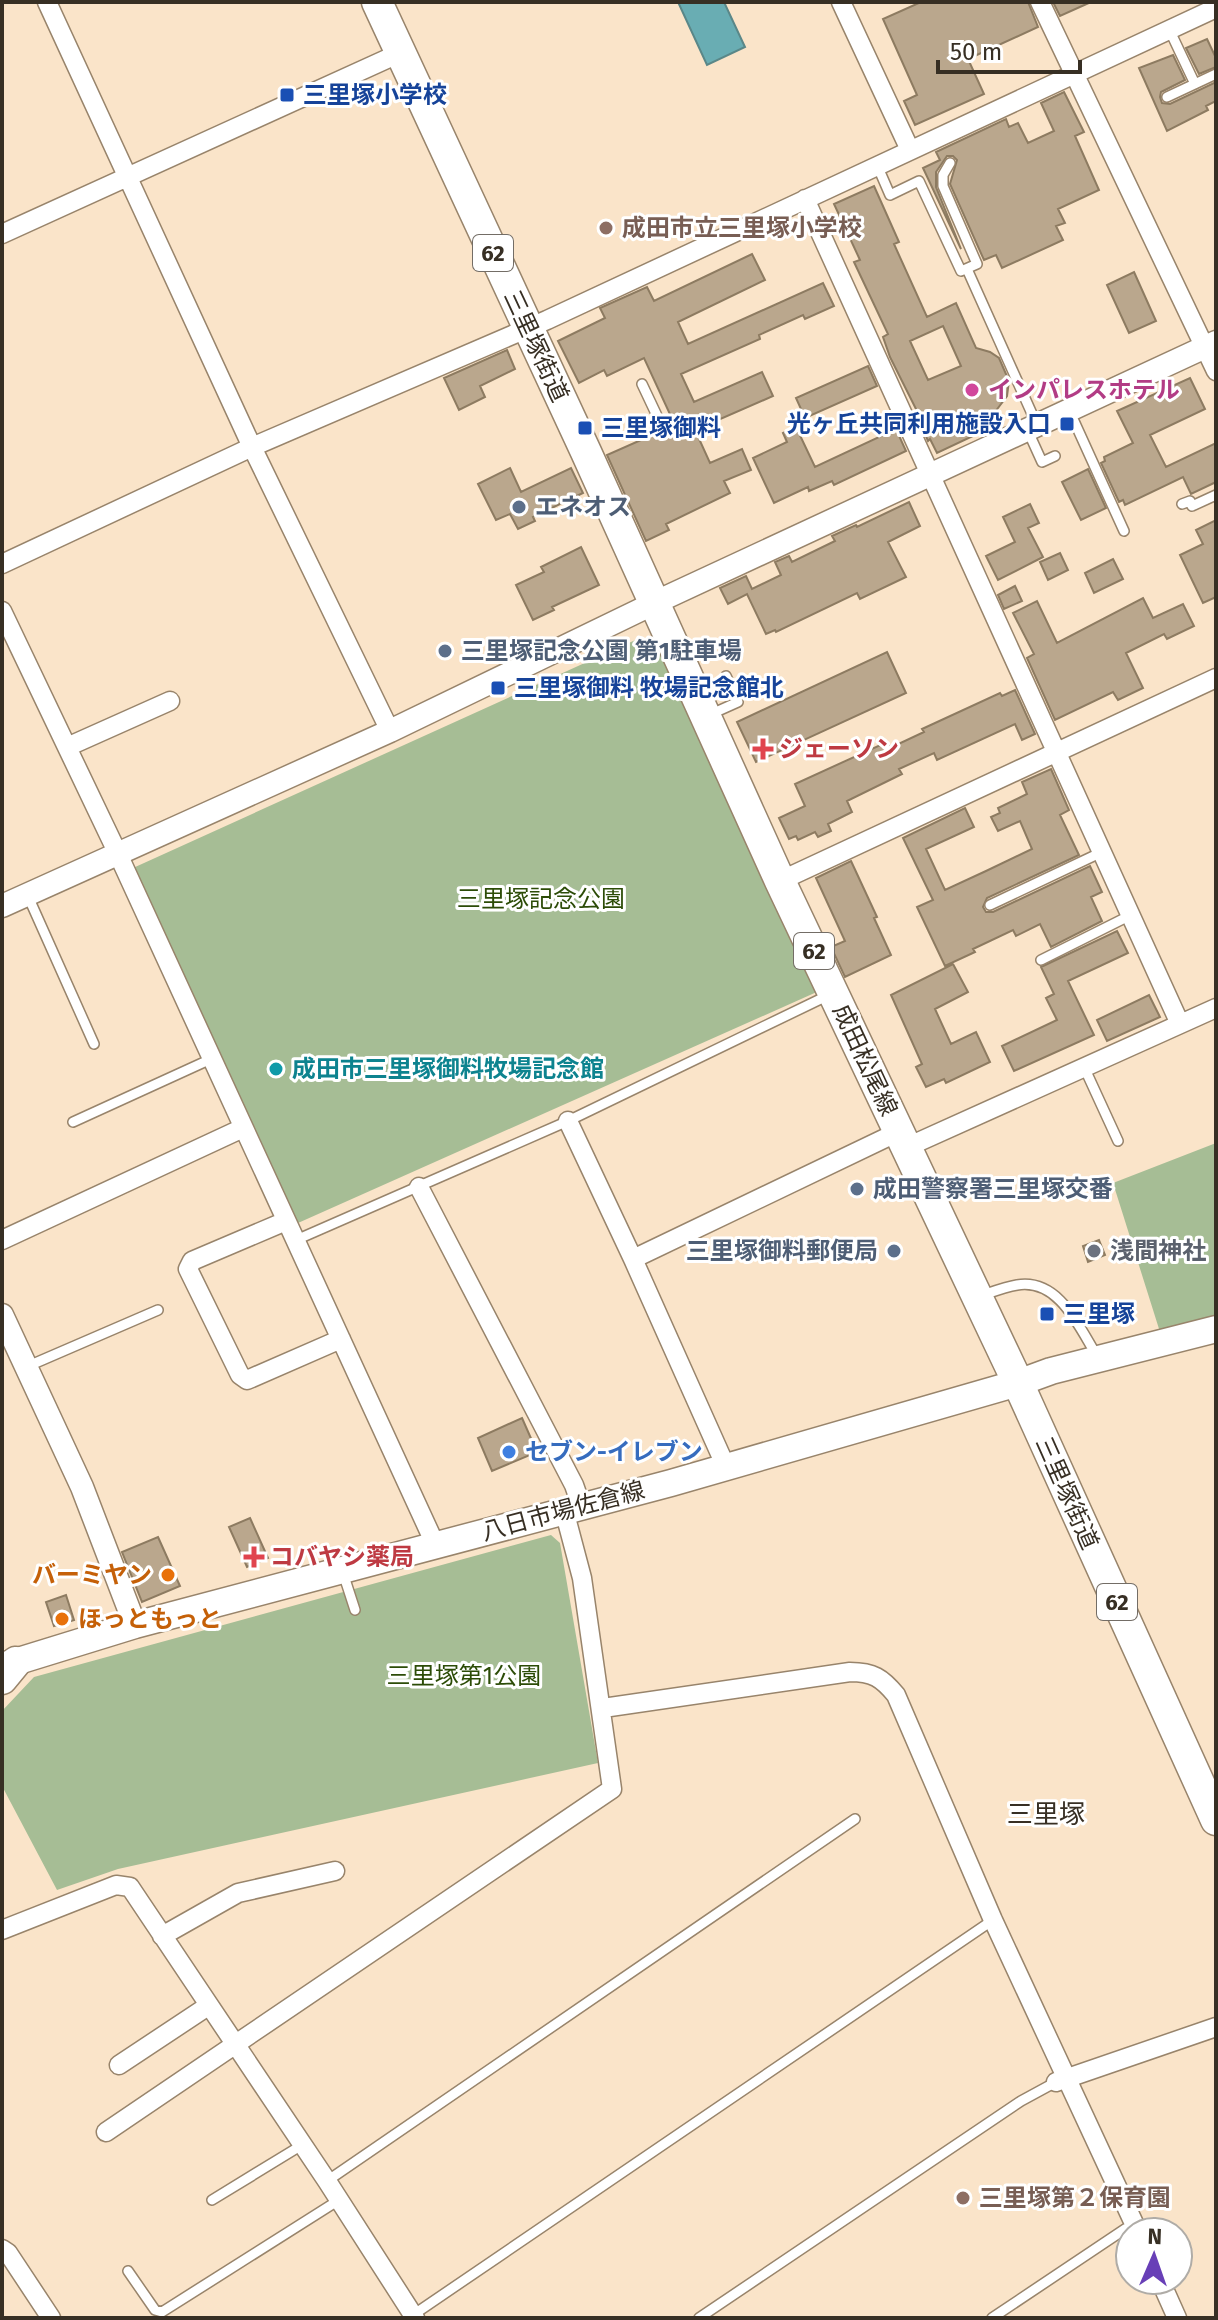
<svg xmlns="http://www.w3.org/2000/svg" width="1218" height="2320" font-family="'Fira Sans','Noto Sans JP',sans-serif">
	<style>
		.green { fill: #a6bd95 }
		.water { fill: #69adb3; stroke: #5a8788; stroke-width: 2 }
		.building { fill: #baa78d; stroke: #8d7b61; stroke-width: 2; fill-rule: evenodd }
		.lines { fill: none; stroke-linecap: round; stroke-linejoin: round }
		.service-casing { stroke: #98846b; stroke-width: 12 }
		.minor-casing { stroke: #98846b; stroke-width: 21 }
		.tertiary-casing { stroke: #98846b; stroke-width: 25 }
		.secondary-casing { stroke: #98846b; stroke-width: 29 }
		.primary-casing { stroke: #98846b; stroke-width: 33 }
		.service { stroke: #fff; stroke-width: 9 }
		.minor { stroke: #fff; stroke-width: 18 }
		.tertiary { stroke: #fff; stroke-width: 22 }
		.secondary { stroke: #fff; stroke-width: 26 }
		.primary { stroke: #fff; stroke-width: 30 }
		.transit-dot { fill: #1a4fb4; stroke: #fff; stroke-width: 3 }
		.education-dot { fill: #8d6e63; stroke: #fff; stroke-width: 3 }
		.hotel-dot { fill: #d1479c; stroke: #fff; stroke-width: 3 }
		.service-dot { fill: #5c6f8a; stroke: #fff; stroke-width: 3 }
		.health-dot { fill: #e0444e; stroke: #fff; stroke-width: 3 }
		.culture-dot { fill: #0f9aa8; stroke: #fff; stroke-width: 3 }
		.worship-dot { fill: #6b7280; stroke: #fff; stroke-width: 3 }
		.shop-dot { fill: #3f7fe0; stroke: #fff; stroke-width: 3 }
		.food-dot { fill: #e8710a; stroke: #fff; stroke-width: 3 }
		.labels { text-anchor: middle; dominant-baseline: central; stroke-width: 6; stroke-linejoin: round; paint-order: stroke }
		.shield { fill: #fff; stroke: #736d66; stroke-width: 2 }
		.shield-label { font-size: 22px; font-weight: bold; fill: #372f24 }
		.transit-label { font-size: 24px; font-weight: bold; fill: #164399; stroke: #fff; text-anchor: start }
		.education-label { font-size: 24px; font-weight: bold; fill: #785e54; stroke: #fff; text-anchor: start }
		.street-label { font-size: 24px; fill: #372f24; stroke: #fff }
		.hotel-label { font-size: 24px; font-weight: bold; fill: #b23c85; stroke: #fff; text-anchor: start }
		.service-label { font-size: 24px; font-weight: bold; fill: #4e5e75; stroke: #fff; text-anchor: start }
		.health-label { font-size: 24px; font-weight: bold; fill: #be3a42; stroke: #fff; text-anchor: start }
		.park-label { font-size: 24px; fill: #2c4c07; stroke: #fff }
		.culture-label { font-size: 24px; font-weight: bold; fill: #0d838f; stroke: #fff; text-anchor: start }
		.worship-label { font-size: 24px; font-weight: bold; fill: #5b616d; stroke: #fff; text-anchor: start }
		.shop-label { font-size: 24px; font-weight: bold; fill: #366cbe; stroke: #fff; text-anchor: start }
		.food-label { font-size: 24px; font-weight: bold; fill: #c56008; stroke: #fff; text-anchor: end }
		.neighbourhood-label { font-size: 26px; fill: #372f24; stroke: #fff }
	</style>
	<rect width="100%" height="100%" fill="#fae4c9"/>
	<!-- green -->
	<path class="green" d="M642,637L660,648L819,991L298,1223L133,868Z
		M1216,1143V1318L1160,1332L1113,1183Z
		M551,1535L560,1543L598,1763L118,1869L57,1890L2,1786V1711L34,1677Z"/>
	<!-- water -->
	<path class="water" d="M678,2H724L745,47L707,65Z"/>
	<!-- building -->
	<path class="building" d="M921,2H1028L1038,27L968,59L984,94L915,125L904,101L917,95L883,19Z
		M1053,2H1091L1060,16Z
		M1207,39L1216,58V67L1199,74L1186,48Z
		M1173,55L1185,80L1161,92L1160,97L1162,103L1170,104L1216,82V101L1206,106L1208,110L1167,131L1139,68Z
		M1064,92L1084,132L1075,136L1099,190L1058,209L1065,223L1056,226L1063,240L1002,268L996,255L984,260L950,184L957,160L953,156H947L936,172V187L961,249L923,168L940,160L936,152L1006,119L1009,127L1018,123L1028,143L1054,131L1041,103Z
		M874,186L899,242L894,244L927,317L956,303L976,348L990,352L999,358L1009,381L1007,396L995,412L968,421L975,435L937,453L930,439L928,441L918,418L920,417L890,357L883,337L888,334L854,262L860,260L834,204ZM943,326L961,366L928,380L910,341Z
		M752,254L765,280L678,322L688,344L823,283L834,306L805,319L803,315L759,335L760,339L681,374L694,402L762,372L773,396L695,430L710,463L742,449L751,470L724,481L730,493L666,524L669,530L646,541L607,455L675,425L644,358L607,376L604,370L579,383L558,341L605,318L600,308L647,287L654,301Z
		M1134,272L1156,321L1129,333L1107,285Z
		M507,350L515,369L480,386L485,397L459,410L444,378Z
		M868,366L877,386L805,418L796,398Z
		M1190,378L1205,409L1150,435L1166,467L1216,443V482L1191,494L1183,477L1125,505L1123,500L1119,502L1101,463L1105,461L1104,457L1133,443L1117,411Z
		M796,427L815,467L896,429L906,451L834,485L832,481L809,491L808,487L774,503L753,458L787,442L783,433Z
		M510,468L521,492L571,468L583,493L533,517L535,521L518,529L510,514L496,520L478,484Z
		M1088,469L1106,508L1081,520L1062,482Z
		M909,502L920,526L888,542L906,577L860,599L857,593L776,632L775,630L766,634L747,594L728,604L720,588L746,576L752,589L781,575L775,562L789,556L792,562L835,541L832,536L856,525L857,527Z
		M1030,504L1039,523L1028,528L1043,557L998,580L986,556L1015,542L1003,517Z
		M1216,520V597L1203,603L1180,555L1203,544L1196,530Z
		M581,547L599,585L552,607L554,610L533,620L516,585L544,572L541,567Z
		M1060,553L1068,570L1048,580L1040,562Z
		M1113,559L1123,579L1094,593L1085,573Z
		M1015,586L1022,601L1004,609L998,595Z
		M1143,598L1153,618L1183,604L1194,626L1167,639L1164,634L1126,653L1143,688L1118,700L1113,692L1055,720L1027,658L1034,654L1013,613L1037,601L1057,643Z
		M887,652L906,693L756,762L737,722Z
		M1015,690L1035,734L1022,740L1015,724L937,760L934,753L899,769L902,774L847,801L852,812L828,824L831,831L818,837L815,832L798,840L796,836L789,839L779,818L805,806L795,784L887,742L890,748L924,732L922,729L1000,693L1002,696Z
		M1051,769L1069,810L1060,815L1079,855L987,898L983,907L986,912H993L1090,866L1102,892L1091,897L1102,921L1051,947L1040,924L1016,936L1013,930L973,949L975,952L945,966L917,907L933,900L903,838L965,808L974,827L926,849L945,890L986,871L1032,849L1020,821L998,831L991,817L1000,813L998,808L1027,794L1022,782Z
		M851,861L877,917L874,918L891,955L845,977L831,947L845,941L816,878Z
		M1117,931L1128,953L1068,981L1094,1035L1014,1071L1002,1046L1057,1020L1046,998L1054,994L1041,967Z
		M953,964L968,992L935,1009L951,1044L976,1032L990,1062L946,1083L944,1079L926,1087L916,1067L922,1064L891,995Z
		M1149,995L1160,1017L1107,1041L1097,1020Z
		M1099,1240L1105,1255L1088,1262L1083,1246Z
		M522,1418L537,1452L492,1471L478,1438Z
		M250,1518L268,1558L247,1567L229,1527Z
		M158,1537L180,1586L142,1602L122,1552Z
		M66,1595L74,1620L54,1626L46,1602Z"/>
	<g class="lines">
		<!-- service casing -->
		<g class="service-casing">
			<path id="service" d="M1169,29L1195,84
				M1167,97L1216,74
				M877,165L890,195L919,181L961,271L977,264L943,186V175L950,163
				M967,269L1037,425
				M642,384L659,420
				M1069,410L1124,531
				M1027,429L1042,462L1055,456
				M1182,504L1190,501L1192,506L1216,495
				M709,715L738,702L726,676
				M27,894L94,1044
				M990,905L1102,852
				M1041,960L1131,915
				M1084,1067L1118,1141
				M73,1122L211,1059
				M296,1240L568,1121L831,994
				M980,1296C992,1292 1005,1287 1017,1285C1059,1278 1079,1327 1097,1356
				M26,1367L158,1310
				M343,1573L355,1610
				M327,2181L855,1819
				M212,2200L302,2145
				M128,2271L155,2310L162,2312L339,2200
				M413,2315L993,1920
				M699,2318L1021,2101L1056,2082
				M992,2318L1125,2229L1135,2225"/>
		</g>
		<!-- minor casing -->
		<g class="minor-casing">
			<path id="minor" d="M47,2L252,447L390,731
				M841,2L910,150
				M1040,2L1216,371
				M805,199L1180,1024
				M2,234L400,53
				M2,564L252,447L547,320L1216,8
				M2,611L118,854L435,1544
				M67,747L170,701
				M780,881L1216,678
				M568,1121L633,1259L726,1467
				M905,1148L1216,1008
				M419,1187L574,1485L581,1505
				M286,1221L192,1261L188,1269L240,1375L247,1380L341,1339
				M2,1240L243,1128
				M633,1259L898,1132
				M603,1708L850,1672C873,1672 882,1678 896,1695L993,1920L1138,2232
				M2,1930L116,1885L130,1887L327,2181L415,2318
				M162,1936L238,1893L335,1871
				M119,2065L208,2006
				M1056,2082L1216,2027
				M106,2132L612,1789L582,1578L564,1510
				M2,2249L8,2253L51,2318
				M1160,2280L1177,2318"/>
		</g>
		<!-- tertiary casing -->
		<g class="tertiary-casing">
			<path id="tertiary" d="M2,906L390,731L667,597L1216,342
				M2,1315L82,1487L135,1625"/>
		</g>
		<!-- secondary casing -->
		<g class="secondary-casing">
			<path id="secondary" d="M2,1666L135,1625L671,1483L1018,1383L1051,1371L1216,1329"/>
		</g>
		<!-- primary casing -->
		<g class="primary-casing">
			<path id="primary" d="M377,2L586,452L780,881L1018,1383L1216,1820
				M2,1679L16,1662"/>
		</g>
		<!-- service -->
		<use href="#service" class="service"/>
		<!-- minor -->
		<use href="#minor" class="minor"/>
		<!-- tertiary -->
		<use href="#tertiary" class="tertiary"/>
		<!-- secondary -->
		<use href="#secondary" class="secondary"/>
		<!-- primary -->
		<use href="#primary" class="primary"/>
	</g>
	<!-- markers -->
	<g class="transit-dot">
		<rect x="279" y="87" width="16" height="16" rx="4"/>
		<rect x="1059" y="416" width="16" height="16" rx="4"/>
		<rect x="577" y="420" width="16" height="16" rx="4"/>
		<rect x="490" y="680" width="16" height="16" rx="4"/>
		<rect x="1039" y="1306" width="16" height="16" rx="4"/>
	</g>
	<g class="education-dot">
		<circle cx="606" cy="228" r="8"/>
		<circle cx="963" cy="2198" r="8"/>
	</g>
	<circle class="hotel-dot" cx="972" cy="390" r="8"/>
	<g class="service-dot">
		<circle cx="519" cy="507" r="8"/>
		<circle cx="445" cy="651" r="8"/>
		<circle cx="857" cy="1189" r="8"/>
		<circle cx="894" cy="1251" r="8"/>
	</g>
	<g class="health-dot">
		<path d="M759 737h8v8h8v8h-8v8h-8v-8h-8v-8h8z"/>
		<path d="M250 1545h8v8h8v8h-8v8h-8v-8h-8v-8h8z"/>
	</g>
	<circle class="culture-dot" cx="276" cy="1069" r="8"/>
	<circle class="worship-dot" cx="1094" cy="1251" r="8"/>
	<circle class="shop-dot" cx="509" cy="1452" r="8"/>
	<g class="food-dot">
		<circle cx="168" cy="1575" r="8"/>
		<circle cx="62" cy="1619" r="8"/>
	</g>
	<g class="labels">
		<!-- shield labels -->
		<g class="shield">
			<rect x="473" y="235" width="40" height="36" rx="6"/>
			<rect x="794" y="933" width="40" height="36" rx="6"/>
			<rect x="1097" y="1584" width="40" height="36" rx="6"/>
		</g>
		<g class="shield-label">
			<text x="493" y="253">62</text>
			<text x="814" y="951">62</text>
			<text x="1117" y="1602">62</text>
		</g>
		<!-- transit labels -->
		<g class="transit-label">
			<text x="303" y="95">三里塚小学校</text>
			<text x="1051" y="424" text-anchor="end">光ヶ丘共同利用施設入口</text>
			<text x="601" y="428">三里塚御料</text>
			<text x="514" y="688">三里塚御料 牧場記念館北</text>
			<text x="1063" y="1314">三里塚</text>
		</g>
		<!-- education labels -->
		<g class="education-label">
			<text x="622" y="228">成田市立三里塚小学校</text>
			<text x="979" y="2198">三里塚第２保育園</text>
		</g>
		<!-- street labels -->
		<g class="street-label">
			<text transform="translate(536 346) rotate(65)">三里塚街道</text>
			<text transform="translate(865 1060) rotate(65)">成田松尾線</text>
			<text transform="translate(1067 1493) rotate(66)">三里塚街道</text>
			<text transform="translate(563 1511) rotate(-15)">八日市場佐倉線</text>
		</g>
		<!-- hotel labels -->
		<g class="hotel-label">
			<text x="988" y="390">インパレスホテル</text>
		</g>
		<!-- service labels -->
		<g class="service-label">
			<text x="535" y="507">エネオス</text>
			<text x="461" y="651">三里塚記念公園 第1駐車場</text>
			<text x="873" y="1189">成田警察署三里塚交番</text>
			<text x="878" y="1251" text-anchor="end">三里塚御料郵便局</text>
		</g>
		<!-- health labels -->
		<g class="health-label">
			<text x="779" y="749">ジェーソン</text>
			<text x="270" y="1557">コバヤシ薬局</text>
		</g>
		<!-- park labels -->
		<g class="park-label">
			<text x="541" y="899">三里塚記念公園</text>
			<text x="464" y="1676">三里塚第1公園</text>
		</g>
		<!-- culture labels -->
		<g class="culture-label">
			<text x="292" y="1069">成田市三里塚御料牧場記念館</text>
		</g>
		<!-- worship labels -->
		<g class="worship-label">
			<text x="1110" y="1251">浅間神社</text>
		</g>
		<!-- shop labels -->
		<g class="shop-label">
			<text x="525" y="1452">セブン-イレブン</text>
		</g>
		<!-- food labels -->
		<g class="food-label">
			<text x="152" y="1575">バーミヤン</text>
			<text x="78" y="1619" text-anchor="start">ほっともっと</text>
		</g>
		<!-- neighbourhood labels -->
		<g class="neighbourhood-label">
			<text x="1046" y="1814">三里塚</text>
		</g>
	</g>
	<!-- border -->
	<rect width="1218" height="2320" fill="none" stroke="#372f24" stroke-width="8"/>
	<!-- north arrow -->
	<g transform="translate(1154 2256) rotate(2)"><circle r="38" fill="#ffffff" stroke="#afaca7" stroke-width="2"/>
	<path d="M0-6L14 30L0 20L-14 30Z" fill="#683fb7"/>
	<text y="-12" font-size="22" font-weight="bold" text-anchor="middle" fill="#372f24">N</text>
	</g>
	<!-- scale -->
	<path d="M938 60v12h142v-12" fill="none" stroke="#372f24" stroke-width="4"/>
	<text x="950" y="60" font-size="24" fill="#372f24" stroke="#ffffff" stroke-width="6" paint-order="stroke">50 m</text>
</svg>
